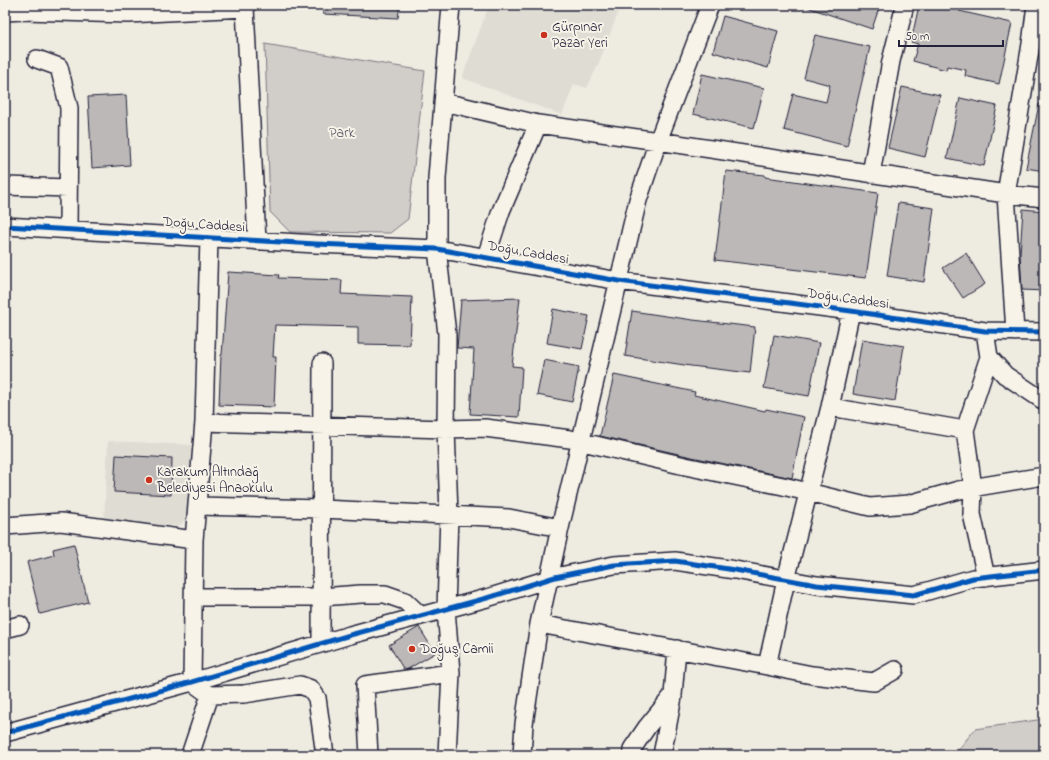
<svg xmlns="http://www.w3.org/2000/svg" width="1049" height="760" font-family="'Indie Flower',sans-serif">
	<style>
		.built { fill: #dfdcd4 }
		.green { fill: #d1cdc9; stroke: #7a7882 }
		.building { fill: #bbb8b7; stroke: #22223b }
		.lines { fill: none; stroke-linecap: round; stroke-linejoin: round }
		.minor-casing { stroke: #22223b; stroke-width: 20 }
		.minor { stroke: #f7f3e8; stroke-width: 17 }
		.cycleway-casing { stroke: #f7f3e8; stroke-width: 8 }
		.cycleway { stroke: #0057b8; stroke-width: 5 }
		.poi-dot { fill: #c8321e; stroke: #f7f3e8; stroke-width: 1.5 }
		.labels { text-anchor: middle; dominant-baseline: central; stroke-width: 4; stroke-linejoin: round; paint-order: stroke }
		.poi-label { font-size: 14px; fill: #22223b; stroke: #f7f3e8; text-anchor: start }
		.park-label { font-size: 14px; fill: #575566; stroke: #f7f3e8 }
		.street-label { font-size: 14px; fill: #22223b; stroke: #f7f3e8 }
	</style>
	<rect width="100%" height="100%" fill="#eeebe1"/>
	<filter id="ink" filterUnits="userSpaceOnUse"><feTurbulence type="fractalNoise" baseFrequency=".025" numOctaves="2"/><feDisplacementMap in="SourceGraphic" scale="8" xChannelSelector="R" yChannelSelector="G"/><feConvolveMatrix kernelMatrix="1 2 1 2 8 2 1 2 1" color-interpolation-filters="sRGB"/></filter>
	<g filter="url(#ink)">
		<!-- built -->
		<path class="built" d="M489,5H621L598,65L587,88L574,84L562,115L462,78Z
			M108,441L195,445L189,516L179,526L104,523Z"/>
		<!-- green -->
		<path class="green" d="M265,44L425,71L408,219L390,233L290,232L270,212Z
			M1044,719V755H954L975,729Z"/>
		<!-- building -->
		<path class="building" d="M323,5H400L398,18L323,14Z
			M807,5H880L872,29L807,7Z
			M919,5H950L960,7L959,11L1012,23L999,84L965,76L966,70L947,66L946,70L913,61L918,44L911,42Z
			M723,16L778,31L768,68L713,52Z
			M815,35L870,47L847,146L784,130L793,94L826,102L830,85L804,78Z
			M702,74L764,88L754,128L693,114Z
			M902,87L940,95L925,157L888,148Z
			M126,95L130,165L92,168L88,97Z
			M960,98L997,106L984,166L947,158Z
			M1039,104L1044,105V171L1026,168Z
			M726,171L765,175V177L878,193L866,278L715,260Z
			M898,203L934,208L924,282L887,276Z
			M1023,209L1044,211V291L1022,290L1020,254Z
			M966,253L985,284L963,298L943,268Z
			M228,272L279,275L278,278L342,280L341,294L412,297L410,345L358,344V327L275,325L273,357H276L274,407L219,405L221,355H222Z
			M520,298L512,366L522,367L519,417L470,414L474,349L457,348L461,300Z
			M553,309L589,316L582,349L547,343Z
			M632,311L693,320L755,327L750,373L691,366L625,356Z
			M774,335L819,343L809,396L764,388Z
			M862,339L904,346L895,401L853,394Z
			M544,360L579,367L572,402L537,395Z
			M614,375L695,392L694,395L765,411L766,409L804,417L792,478L687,456L600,436Z
			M116,455L172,458L171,495L114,492Z
			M74,544L88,602L40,614L27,562L54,555L53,549Z
			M419,627L435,653L408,669L404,670L389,645Z"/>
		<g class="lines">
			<!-- minor casing -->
			<g class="minor-casing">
				<path id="minor" d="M710,5L658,141L638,200L560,528L539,624L767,666
					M5,12L24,11L128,14L245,8L257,241
					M37,59L59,67L69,108L68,229
					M444,102L538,124L658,141L1006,194L1044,198
					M871,174L891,61L905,5
					M5,186L68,188
					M5,226L316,244L437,249L619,281L851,311L985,331L1044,332
					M486,257L501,211L538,124
					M851,311L830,407L786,580L767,666L812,675L874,682L895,670
					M985,331L989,357L1005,375L1044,401
					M1015,332L1006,194L1031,44L1036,5
					M830,407L965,430L973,488L972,514L986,577
					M204,422L446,429L485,428L570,439L685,466L783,486L870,507L909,504L959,490L1044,476
					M965,430L989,357
					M197,506L322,509L509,518L560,528
					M5,526L61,522L194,540
					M193,597H321L361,594H385L405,601L421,616
					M5,629L20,625
					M321,643L322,363
					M192,682L194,540L204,422L209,238
					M192,682L210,695L244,694L300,685L311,689L317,698L325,755
					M5,733L192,682L350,635L487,598L555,577L614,565L675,561L735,570L817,585L914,595L973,578L1044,570
					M190,755L210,695
					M369,755L365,685L451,673L446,609L449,515L446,429L447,334L437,249V178L451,5
					M447,755L451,673
					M522,755L524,724L539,624
					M632,755V749L647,727L673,695L677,649
					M662,755L673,697"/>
			</g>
			<!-- minor -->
			<use href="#minor" class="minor"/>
			<!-- cycleway casing -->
			<g class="cycleway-casing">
				<path id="cycleway" d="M5,226L316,244L437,249L619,281L851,311L985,331L1044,332
					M5,733L192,682L350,635L487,598L555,577L614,565L675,561L735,570L817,585L914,595L973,578L1044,570"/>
			</g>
			<!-- cycleway -->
			<use href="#cycleway" class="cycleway"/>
		</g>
	</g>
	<!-- markers -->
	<g class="poi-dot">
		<circle cx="544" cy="35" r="4"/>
		<circle cx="149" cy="480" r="4"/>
		<circle cx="412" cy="649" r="4"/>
	</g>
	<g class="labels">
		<!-- poi labels -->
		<g class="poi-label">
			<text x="552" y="27">Gürpınar<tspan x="552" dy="16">Pazar Yeri</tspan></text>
			<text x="157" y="472">Karakum Altındağ<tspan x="157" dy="16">Belediyesi Anaokulu</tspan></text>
			<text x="420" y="649">Doğuş Camii</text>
		</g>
		<!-- park labels -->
		<g class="park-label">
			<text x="342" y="133">Park</text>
		</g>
		<!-- street labels -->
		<g class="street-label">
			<text transform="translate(204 225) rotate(4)">Doğu Caddesi</text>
			<text transform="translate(528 253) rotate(10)">Doğu Caddesi</text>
			<text transform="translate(848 299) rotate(8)">Doğu Caddesi</text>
		</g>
	</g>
	<!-- margin -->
	<rect width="1049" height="760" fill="none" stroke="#f7f3e8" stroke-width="20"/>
	<rect x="10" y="10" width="1029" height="740" fill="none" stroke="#22223b" stroke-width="1.5" filter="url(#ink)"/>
	<!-- scale -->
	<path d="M899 40v6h104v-6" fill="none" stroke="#22223b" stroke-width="2"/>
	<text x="905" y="40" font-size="12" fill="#22223b" stroke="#f7f3e8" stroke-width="3" paint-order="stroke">50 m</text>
</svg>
